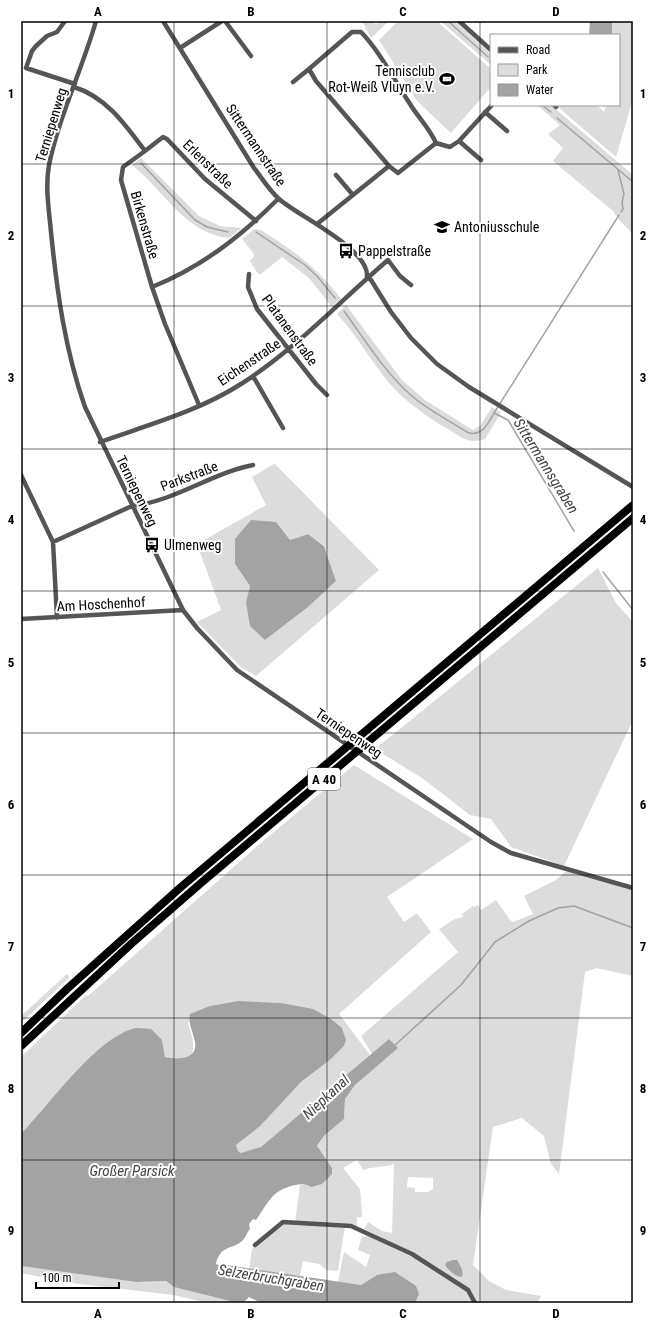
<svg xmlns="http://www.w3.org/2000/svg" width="654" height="1324" font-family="'Roboto Condensed',sans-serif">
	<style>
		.green { fill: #dcdcdc; fill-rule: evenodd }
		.water { fill: #a3a3a3 }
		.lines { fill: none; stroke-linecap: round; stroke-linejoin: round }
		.stream { stroke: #a3a3a3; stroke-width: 1.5 }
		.street { stroke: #555; stroke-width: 4.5 }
		.highway { stroke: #000; stroke-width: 8 }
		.grid { fill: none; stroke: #000; stroke-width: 1; stroke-opacity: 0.55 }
		.labels { text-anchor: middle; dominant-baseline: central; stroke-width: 4; stroke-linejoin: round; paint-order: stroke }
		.shield { fill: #fff; stroke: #4c4c4c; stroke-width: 1 }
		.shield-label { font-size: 13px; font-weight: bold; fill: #000 }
		.poi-label { font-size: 14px; fill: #000; stroke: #fff; text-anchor: start }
		.street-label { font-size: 14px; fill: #000; stroke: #fff }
		.water-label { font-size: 15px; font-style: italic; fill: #444; stroke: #fff }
		.neatline { fill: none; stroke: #000; stroke-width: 1.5 }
		.grid-label { font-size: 13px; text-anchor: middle; font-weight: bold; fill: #000 }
	</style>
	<rect width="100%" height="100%" fill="#fff"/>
	<!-- green -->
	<path class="green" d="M362,21H372L376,24L381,21H389L371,38Z
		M398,21H437L491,69V87L451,133L417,101L379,40Z
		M440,21H455L491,54V65Z
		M612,21H633V99L616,157L558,107V105H597L604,112L607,105H619V35H612Z
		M537,105H551L633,175V234L620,221L613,211L553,161L563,148L548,134L560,125Z
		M141,158L199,216L220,226L242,228L229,238C185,234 164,190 132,165Z
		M254,229L261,230C295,252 316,266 341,299L332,307L309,278L282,257L261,274H258L250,261L254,257V254L242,239Z
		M346,305L402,380L425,400L473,430L480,426L492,407L501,413L485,439C468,445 460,436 446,428C421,413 396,395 379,370C365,351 353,331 337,314Z
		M274,463L379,570L256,676L241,667L197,622L221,610L197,544L266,505L252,477L274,464ZM308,534L324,545L336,581L308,607L265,640L246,602L250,586L235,564V539L290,540Z
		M598,568L616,603L633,622V720L564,866L511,847L491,819L470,815L422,778L375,749Z
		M354,765L473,839L387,897L404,922L417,913L431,932L339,1014L370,1055L261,1148L241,1153L238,1151L236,1145L301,1082L331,1059L344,1046L346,1041L342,1028L281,1003L238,1001L210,1006L188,1023C196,1047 199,1066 165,1057L162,1040L40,1114L21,1134V1057L86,995L88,996L263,841Z
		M565,872H570L633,890V976L596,968L585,972L559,1174L551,1164L544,1136L522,1118L493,1127L473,1265L489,1281L506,1290L541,1296L537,1303H477L469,1289L414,1253L364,1229L368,1222L382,1231L392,1233L394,1164C384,1168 373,1166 363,1170L357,1160L343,1168L360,1189L362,1214V1217H357V1226L295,1222L300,1185H309L332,1168L317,1147L324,1136L344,1119L345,1099L355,1085L370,1071L389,1039L372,1054L361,1036L458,952L439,929L455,919L463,917L462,914L473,906L474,907L478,905L481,910L496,900L510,920L513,922L533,914L524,896L556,880ZM408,1177L433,1178V1189L428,1192H415V1188L407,1187Z
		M67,974L70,977L21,1023V1016Z
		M286,1224L345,1226L338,1271L326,1270L319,1264L303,1261L300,1276L249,1270L252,1249L280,1226Z
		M366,1235L412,1257L439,1272L466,1290L474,1303H415L419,1294L377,1275L361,1285L338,1282L344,1252L366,1267L370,1255L358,1250L362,1236L365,1237Z
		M21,1266L136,1282L165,1281L175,1287L238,1303H208L173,1295L71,1283L21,1273Z"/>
	<!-- water -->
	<path class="water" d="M590,21H612V35H589Z
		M251,520L276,522L290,540L308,534L324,546L336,581L308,607L265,640L250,626L246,602L250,586L235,564V539Z
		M238,1001L281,1003L313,1009L331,1019L342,1028L346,1040L344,1046L331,1059L301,1082L260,1126L236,1145L238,1151L241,1153L261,1147L389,1039L398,1048L355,1085L345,1099L344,1119L324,1136L317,1146L332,1168V1174L322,1184L311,1187C303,1180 281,1188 274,1195C266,1203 262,1212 256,1220L253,1219L249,1224L250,1229C247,1232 246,1237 243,1240C234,1250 220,1244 216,1264L223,1267L226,1265L361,1285L377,1275L395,1272L416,1286L419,1294L415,1303H261L249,1297L243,1303H238L174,1287L166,1281L136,1282L21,1266V1134C50,1104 94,1041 132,1029C138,1027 145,1029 151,1029L162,1040L165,1057C177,1060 198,1060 195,1042C193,1031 188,1025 190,1014L210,1006Z
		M453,1260H457C460,1265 464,1271 462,1277C456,1277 448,1270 445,1265L447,1262Z"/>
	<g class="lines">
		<!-- stream -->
		<path class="stream" d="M448,21L488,57
			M542,105L551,112
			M557,118L633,182
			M141,163L195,220L207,227L228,232
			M618,170L624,194L622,202L623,209L621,212
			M256,232L305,265L317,276L335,298
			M344,311C365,340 385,373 413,397C430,411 451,422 469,433C483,436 488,423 494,413L508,420L574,531
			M494,413L619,215
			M603,572L633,610
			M394,1046L461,985L495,942L529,921L558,908L574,906L633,928"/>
		<!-- street -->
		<path class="street" d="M65,21L57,32L47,36L36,46L32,51L26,68L75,84
			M96,21C82,70 59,116 49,165C45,187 49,210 51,232C57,292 65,350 85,407L183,610L197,628L237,670L491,842L511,853L633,888
			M163,21L254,168C262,178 269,190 279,199C298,216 370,249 367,277
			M225,21L251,56
			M459,21L491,50
			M180,48L222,21
			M293,82L309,69
			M74,87C106,97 125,124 145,151L123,167L121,180L152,287L165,324L199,405
			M554,105L556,107
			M485,112L507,131
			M459,141L481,160
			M436,143L450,147L459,141L492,105
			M145,151L163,137L167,139L205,179L256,221
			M389,166L316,81L309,69L352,32H361C381,53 394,80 410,104C418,117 430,129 436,143
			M336,175L353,195
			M317,224L389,166L398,173L436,143
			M249,274L248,287L257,309L316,384L327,395
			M367,277L371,280L391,312L411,338L437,364L469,387L633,487
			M152,287C202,267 241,236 278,199
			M253,376L283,428
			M100,442C148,425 199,411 241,384C296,349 340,301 388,260L400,276L411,285
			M21,475L53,542L57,618
			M53,542L132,506C175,501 212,473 253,465
			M21,619L183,610
			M255,1245L283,1222L351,1226L412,1254L468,1290L475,1303"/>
		<!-- highway -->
		<path class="highway" d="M21,1033L68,988L181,887L633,505
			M21,1046L131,944L201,883L633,518"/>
	</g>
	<!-- grid -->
	<path class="grid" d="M174,21V1303M327,21V1303M480,21V1303M21,164H633M21,306H633M21,449H633M21,591H633M21,733H633M21,875H633M21,1018H633M21,1160H633"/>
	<!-- icons -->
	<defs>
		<g id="stadium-bare" transform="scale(1.2)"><path d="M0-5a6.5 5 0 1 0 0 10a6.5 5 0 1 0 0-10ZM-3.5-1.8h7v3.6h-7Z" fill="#000" stroke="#fff" stroke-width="2.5" paint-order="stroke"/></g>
		<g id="school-bare" transform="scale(1.2)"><path d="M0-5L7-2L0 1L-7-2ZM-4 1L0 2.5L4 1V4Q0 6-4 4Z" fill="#000" stroke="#fff" stroke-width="2.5" paint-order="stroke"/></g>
		<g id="bus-bare" transform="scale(1.2)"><path d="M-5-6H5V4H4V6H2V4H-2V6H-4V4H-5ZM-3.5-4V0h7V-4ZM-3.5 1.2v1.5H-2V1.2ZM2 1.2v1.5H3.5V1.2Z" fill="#000" stroke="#fff" stroke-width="2.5" paint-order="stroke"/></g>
	</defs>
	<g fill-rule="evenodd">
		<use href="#stadium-bare" x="447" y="79"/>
		<use href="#school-bare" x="442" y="227"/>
		<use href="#bus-bare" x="346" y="251"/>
		<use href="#bus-bare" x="152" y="545"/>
	</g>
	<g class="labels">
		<!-- shield labels -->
		<rect class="shield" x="308" y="768" width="32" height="22" rx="3"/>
		<g class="shield-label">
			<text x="324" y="779">A 40</text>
		</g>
		<!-- poi labels -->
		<g class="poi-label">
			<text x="435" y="71" text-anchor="end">Tennisclub<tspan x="435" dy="16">Rot-Weiß Vluyn e.V.</tspan></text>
			<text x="454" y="227">Antoniusschule</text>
			<text x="358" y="251">Pappelstraße</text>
			<text x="164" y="545">Ulmenweg</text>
		</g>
		<!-- street labels -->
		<g class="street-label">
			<text transform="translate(51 125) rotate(-73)">Terniepenweg</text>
			<text transform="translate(256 145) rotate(56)">Sittermannstraße</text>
			<text transform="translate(208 164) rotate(44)">Erlenstraße</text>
			<text transform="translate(145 225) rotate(74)">Birkenstraße</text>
			<text transform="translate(290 330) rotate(54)">Platanenstraße</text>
			<text transform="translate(249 362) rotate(-34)">Eichenstraße</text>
			<text transform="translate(189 476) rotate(-21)">Parkstraße</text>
			<text transform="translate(137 491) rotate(64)">Terniepenweg</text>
			<text transform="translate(101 604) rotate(-3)">Am Hoschenhof</text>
			<text transform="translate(349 733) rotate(34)">Terniepenweg</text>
		</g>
		<!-- water labels -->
		<g class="water-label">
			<text transform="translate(546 466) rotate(58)">Sittermannsgraben</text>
			<text transform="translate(326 1097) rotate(-43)">Niepkanal</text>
			<text x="132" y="1171">Großer Parsick</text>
			<text transform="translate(271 1278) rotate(9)">Selzerbruchgraben</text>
		</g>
	</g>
	<!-- border -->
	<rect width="654" height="1324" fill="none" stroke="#ffffff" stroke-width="44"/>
	<!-- legend -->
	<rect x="490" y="34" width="130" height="72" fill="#ffffff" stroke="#999999"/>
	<rect x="498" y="47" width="20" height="6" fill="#555555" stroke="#999999"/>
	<text x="526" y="54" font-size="12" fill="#000000">Road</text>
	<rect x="498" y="64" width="20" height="12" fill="#dcdcdc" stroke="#999999"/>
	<text x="526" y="74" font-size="12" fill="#000000">Park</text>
	<rect x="498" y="84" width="20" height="12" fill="#a3a3a3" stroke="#999999"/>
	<text x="526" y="94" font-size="12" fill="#000000">Water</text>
	<!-- scale -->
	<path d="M36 1282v6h83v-6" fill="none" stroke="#000000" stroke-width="2"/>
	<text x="42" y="1282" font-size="12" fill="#000000" stroke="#ffffff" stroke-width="3" paint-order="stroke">100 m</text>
	<rect x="22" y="22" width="610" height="1280" class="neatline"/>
	<g class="grid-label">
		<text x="98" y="16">A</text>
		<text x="251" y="16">B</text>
		<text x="403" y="16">C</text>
		<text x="556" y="16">D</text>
		<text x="11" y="98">1</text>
		<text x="643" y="98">1</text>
		<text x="11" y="240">2</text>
		<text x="643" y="240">2</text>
		<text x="11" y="382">3</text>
		<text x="643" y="382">3</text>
		<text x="11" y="524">4</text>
		<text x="643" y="524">4</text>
		<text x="11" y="667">5</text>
		<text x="643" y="667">5</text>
		<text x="11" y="809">6</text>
		<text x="643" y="809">6</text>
		<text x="11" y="951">7</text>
		<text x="643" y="951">7</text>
		<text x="11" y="1093">8</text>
		<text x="643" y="1093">8</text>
		<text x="11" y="1235">9</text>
		<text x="643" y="1235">9</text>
		<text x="98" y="1318">A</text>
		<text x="251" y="1318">B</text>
		<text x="403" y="1318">C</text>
		<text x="556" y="1318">D</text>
	</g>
</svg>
